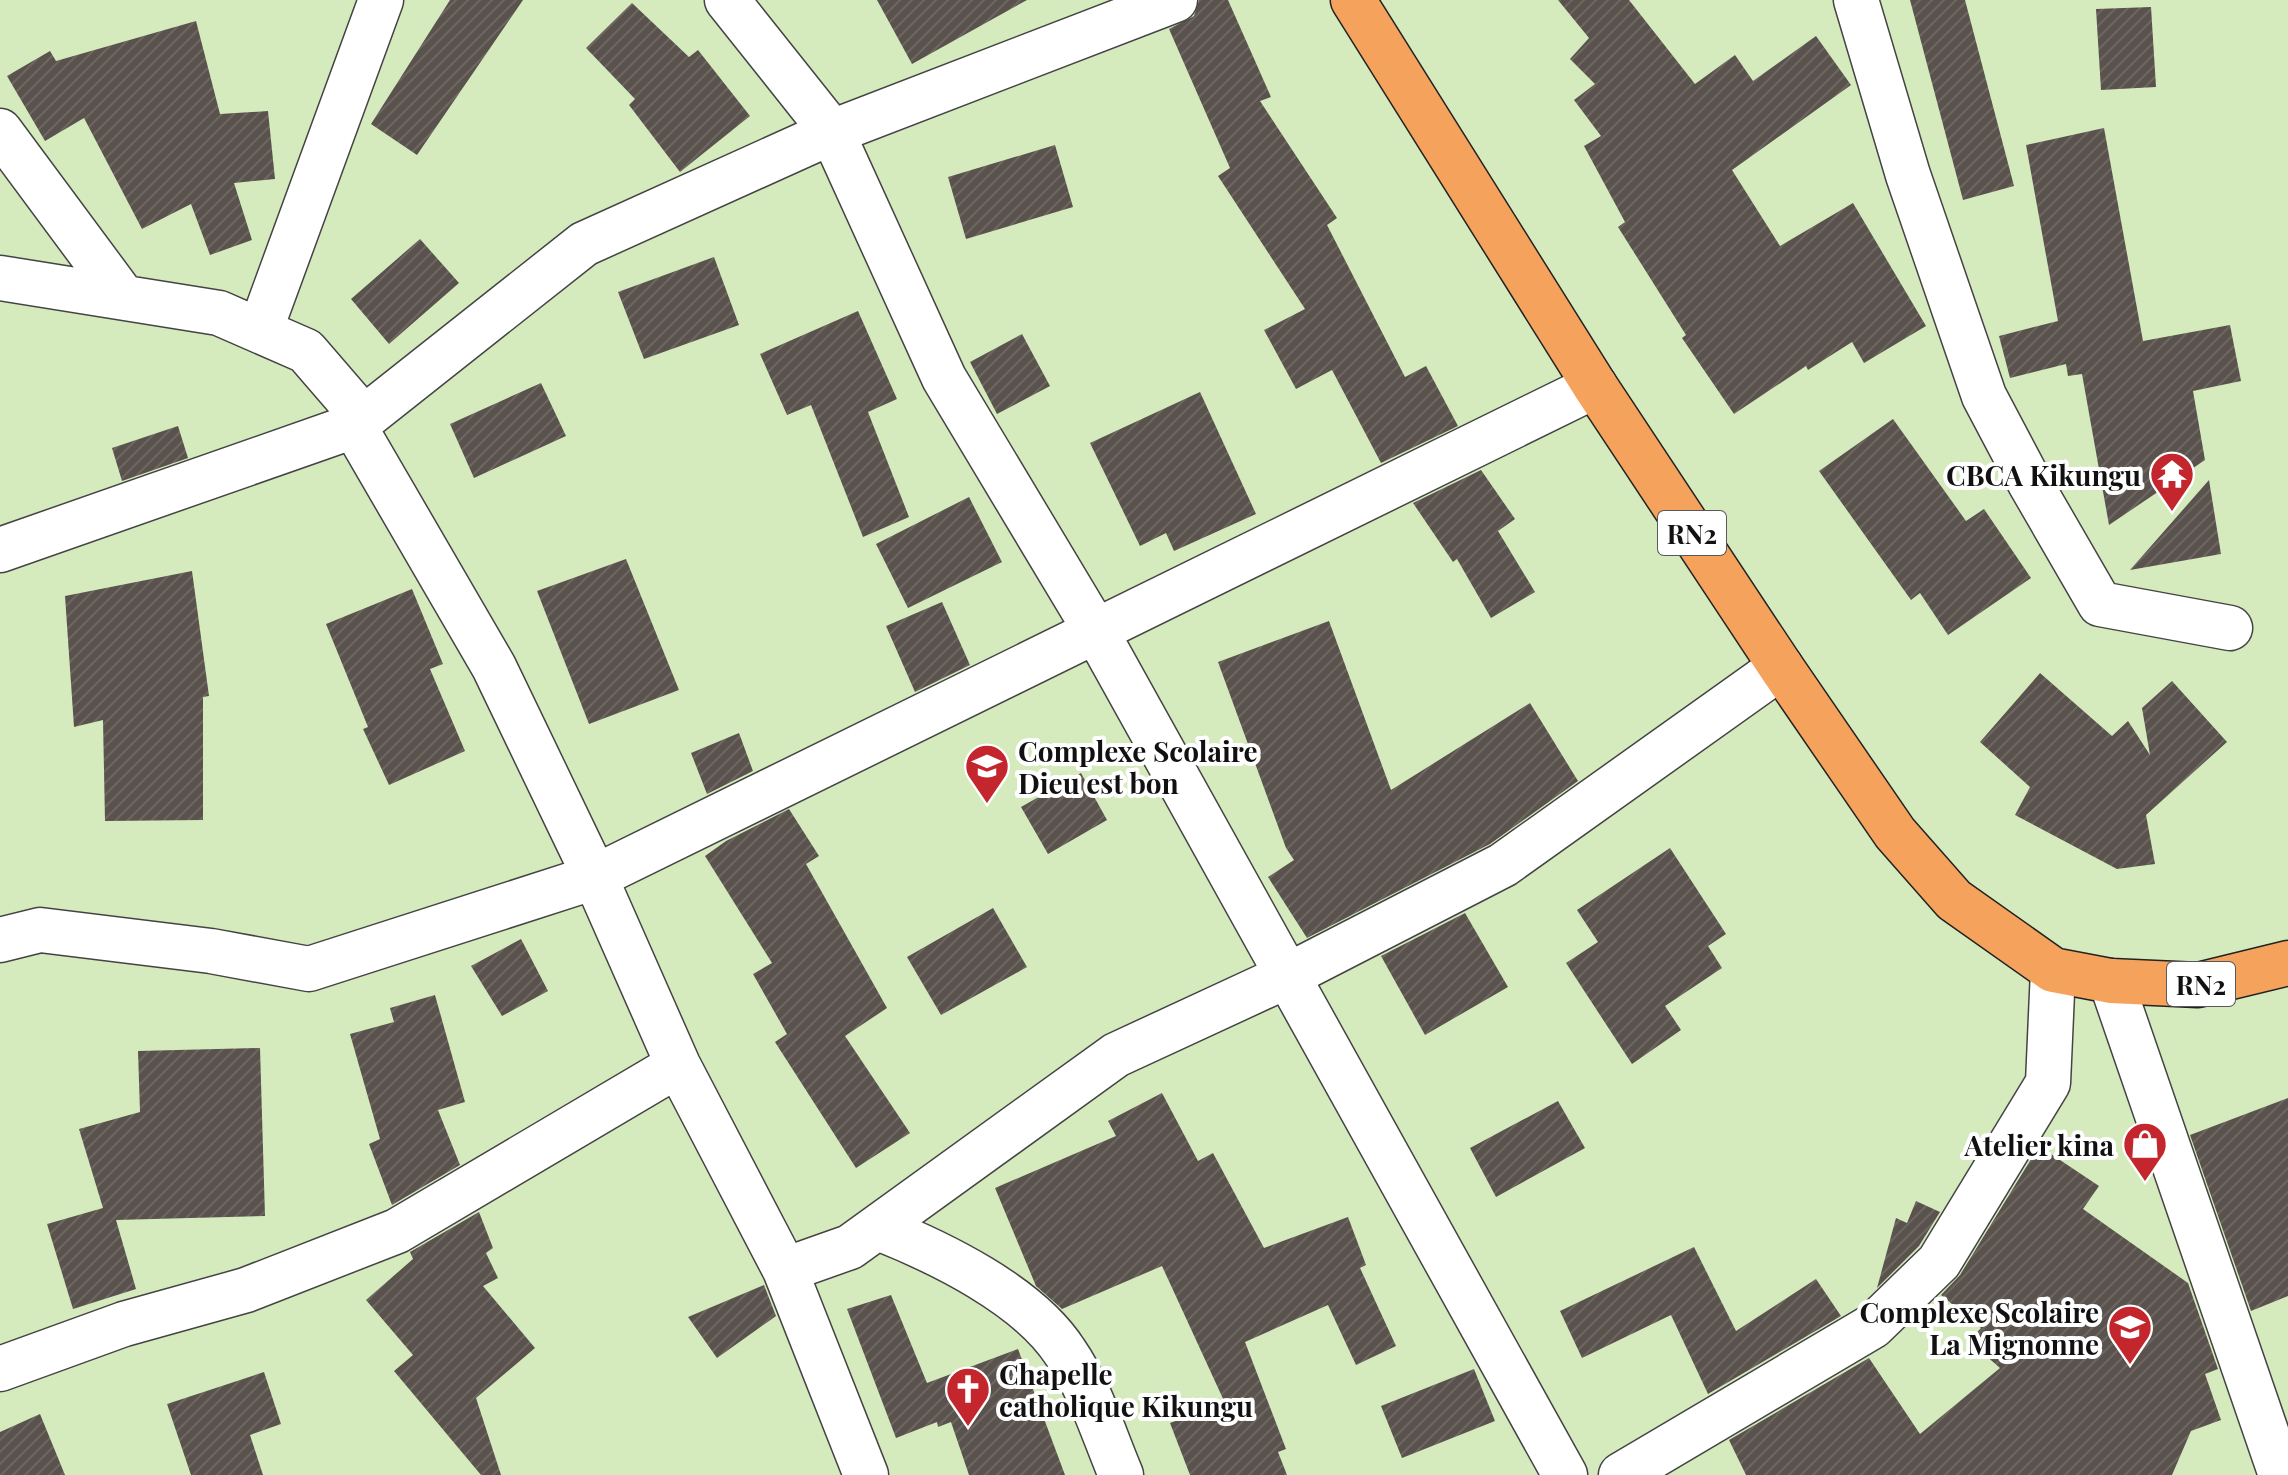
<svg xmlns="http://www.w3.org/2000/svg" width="2288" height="1475" font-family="'Playfair Display',serif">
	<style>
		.park { fill: #d5ebbd }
		.building { fill: url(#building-hatch) }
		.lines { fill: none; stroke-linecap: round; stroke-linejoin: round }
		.minor-casing { stroke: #444; stroke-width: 47 }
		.highway-casing { stroke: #222; stroke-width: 47 }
		.minor { stroke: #fff; stroke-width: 44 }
		.highway { stroke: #f5a25d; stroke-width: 44 }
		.labels { text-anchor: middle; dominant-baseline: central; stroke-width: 8; stroke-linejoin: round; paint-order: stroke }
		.shield { fill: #fff; stroke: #585858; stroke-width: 2 }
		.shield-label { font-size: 26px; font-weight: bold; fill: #111 }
		.poi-label { font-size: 28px; font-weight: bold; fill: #111; stroke: #fff; text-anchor: end }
	</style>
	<defs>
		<pattern id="building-hatch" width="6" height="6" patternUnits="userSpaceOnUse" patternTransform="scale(2)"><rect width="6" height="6" fill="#5a524d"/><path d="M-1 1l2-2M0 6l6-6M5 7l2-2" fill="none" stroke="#6d6662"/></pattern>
	</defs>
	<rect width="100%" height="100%" fill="#fffdf5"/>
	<!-- park -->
	<path class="park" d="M0,0H2288V1475H0Z"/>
	<!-- building -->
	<path class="building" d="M450,0H523L417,155L371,124Z
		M877,0H1027L912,64Z
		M1199,0H1228L1271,97L1260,101L1337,218L1327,225L1405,377L1426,366L1458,426L1381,463L1332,370L1296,389L1264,330L1305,309L1218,176L1230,168L1169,29L1194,16Z
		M1558,0H1629L1695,84L1735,55L1753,81L1816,36L1851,85L1732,170L1780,246L1853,203L1926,326L1864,363L1852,342L1808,370L1806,366L1734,414L1682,338L1686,335L1618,227L1625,222L1584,146L1601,136L1574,100L1595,84L1570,59L1589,38Z
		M1910,0H1965L2014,186L1963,200Z
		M632,3L689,57L698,50L750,116L680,172L629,105L635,99L586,48Z
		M2151,7L2156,87L2101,90L2096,9Z
		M196,21L220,114L268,111L275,179L234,183L252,240L210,255L191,204L142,229L84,118L45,141L7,76L50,51L56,61Z
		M2104,128L2143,341L2230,325L2241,381L2193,391L2205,460L2109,525L2082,374L2068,376L2066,364L2010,378L1999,336L2058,321L2026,145Z
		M1055,145L1073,207L966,239L948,177Z
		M420,239L459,283L389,344L351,299Z
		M714,257L739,325L644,359L618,292Z
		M858,311L897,399L868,412L909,517L863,537L811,405L787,415L760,354Z
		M1022,334L1050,386L997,414L970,362Z
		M541,383L566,436L474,478L450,424Z
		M1200,392L1256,514L1174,551L1166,533L1140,546L1090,443Z
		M1893,419L1966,521L1984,509L2031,578L1948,635L1920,593L1911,600L1819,471Z
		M178,426L188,458L122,481L112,448Z
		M1481,470L1515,519L1498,531L1535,592L1491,618L1457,559L1453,562L1413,503Z
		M2209,480L2221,554L2130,570Z
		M969,497L1002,562L908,608L876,544Z
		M626,559L679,690L589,724L537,591Z
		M192,571L209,696L203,697V820L105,821L103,720L74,727L65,596Z
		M412,589L443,664L430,669L465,751L389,785L363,729L368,727L326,624Z
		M942,602L970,665L915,692L886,626Z
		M1329,621L1391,790L1530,703L1578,781L1490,844L1307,938L1268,877L1294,860L1286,848L1218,662Z
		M2040,673L2112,736L2128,721L2150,755L2142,708L2172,681L2227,742L2146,815L2155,864L2117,869L2015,815L2030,787L1980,742Z
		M739,733L753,771L707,794L691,753Z
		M1081,773L1107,820L1048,854L1021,807Z
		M789,809L819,856L806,864L887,1008L845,1036L910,1133L856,1168L775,1042L787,1034L753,974L772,963L705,856L726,841Z
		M1670,848L1726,934L1708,946L1722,968L1665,1006L1681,1030L1632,1064L1566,963L1598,942L1577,910Z
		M993,908L1027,967L941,1015L907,957Z
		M1465,913L1508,987L1425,1035L1381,956Z
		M521,939L548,991L502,1016L471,966Z
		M435,995L465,1102L438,1110L460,1165L392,1205L369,1144L380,1139L350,1034L394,1022L390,1008Z
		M260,1048L265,1216L116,1220L136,1289L73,1309L47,1224L103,1208L79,1129L140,1112L138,1051Z
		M1162,1093L1198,1161L1213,1153L1264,1248L1348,1217L1366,1265L1360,1268L1396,1346L1356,1365L1328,1305L1245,1342L1286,1449L1278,1452L1287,1475H1190L1170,1423L1225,1403L1162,1266L1062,1309L1036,1286L995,1188L1116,1136L1108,1121Z
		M2288,1098V1296L2251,1311L2190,1135Z
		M1558,1101L1585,1148L1496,1197L1470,1148Z
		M2039,1146L2099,1186L2083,1209L2188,1283L2218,1369L2205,1374L2221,1420L2191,1431L2172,1475H1746L1729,1440L1869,1358L1920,1434L2000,1368L1969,1341L1981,1328L1941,1295L1960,1275Z
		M1916,1201L1940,1212L1919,1246L1877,1288L1896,1218L1907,1223Z
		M479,1212L493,1248L486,1253L498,1278L483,1286L535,1348L476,1398L501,1475H481L394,1371L413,1355L366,1300L413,1259L410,1252Z
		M1694,1247L1736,1331L1816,1279L1841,1316L1708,1394L1671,1315L1582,1358L1560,1311Z
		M764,1285L776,1316L717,1358L688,1317Z
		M891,1295L927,1383L1018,1349L1065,1475H969L951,1422L938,1427L937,1422L896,1438L847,1309Z
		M1474,1369L1495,1421L1402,1458L1381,1406Z
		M264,1372L281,1424L250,1435L263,1475H191L167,1404Z
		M40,1414L65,1475H0V1432Z"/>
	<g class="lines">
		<!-- minor casing -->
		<g class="minor-casing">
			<path id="minor" d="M727,0L832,132L944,378L1097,633L1565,1475
				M1856,0L1908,175L1984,396L2030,483L2100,604L2230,628
				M0,131L123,297
				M0,278L219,313L306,351L350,402L354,426L494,667L595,877L678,1065L785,1270L866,1475
				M260,331L381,0
				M0,550L354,426L584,244L832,132L1175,0
				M0,940L40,930L211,951L309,969L595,877L1595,386
				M2111,981L2281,1475
				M878,1228C939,1252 1028,1295 1065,1352C1090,1388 1104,1435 1121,1475
				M785,1270L850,1247L1116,1055L1289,975L1503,865L1781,667
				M0,1369L124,1324L246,1290L397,1231L678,1065
				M1621,1475L1873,1326L1939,1262L2048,1083L2053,970"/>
		</g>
		<!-- highway casing -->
		<g class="highway-casing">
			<path id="highway" d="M1353,0L1595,386L1781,667L1895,833L1954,900L2053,970L2111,981L2198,985L2288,963"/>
		</g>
		<!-- minor -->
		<use href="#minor" class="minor"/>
		<!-- highway -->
		<use href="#highway" class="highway"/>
	</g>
	<!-- icons -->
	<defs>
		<g id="temple-pin" transform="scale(2.3)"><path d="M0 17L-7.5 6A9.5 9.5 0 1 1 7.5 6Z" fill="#c4262e" stroke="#fff"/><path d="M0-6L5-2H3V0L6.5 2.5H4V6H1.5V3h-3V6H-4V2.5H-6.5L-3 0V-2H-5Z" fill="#fff"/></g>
		<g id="school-pin" transform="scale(2.3)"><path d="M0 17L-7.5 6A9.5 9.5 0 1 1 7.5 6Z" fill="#c4262e" stroke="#fff"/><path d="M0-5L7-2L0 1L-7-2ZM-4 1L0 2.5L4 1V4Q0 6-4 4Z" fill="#fff"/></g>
		<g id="shop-pin" transform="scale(2.3)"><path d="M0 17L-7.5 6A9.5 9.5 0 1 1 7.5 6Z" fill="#c4262e" stroke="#fff"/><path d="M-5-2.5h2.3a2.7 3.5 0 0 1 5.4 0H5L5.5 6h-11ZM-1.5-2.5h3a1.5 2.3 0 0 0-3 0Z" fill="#fff"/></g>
		<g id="church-pin" transform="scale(2.3)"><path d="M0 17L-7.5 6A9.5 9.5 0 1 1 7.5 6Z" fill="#c4262e" stroke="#fff"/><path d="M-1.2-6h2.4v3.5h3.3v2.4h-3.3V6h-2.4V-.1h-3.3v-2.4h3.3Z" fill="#fff"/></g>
	</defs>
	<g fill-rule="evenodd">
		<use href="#temple-pin" x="2172" y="474"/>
		<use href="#school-pin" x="987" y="766"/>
		<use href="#shop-pin" x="2145" y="1144"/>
		<use href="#school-pin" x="2130" y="1327"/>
		<use href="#church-pin" x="968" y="1389"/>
	</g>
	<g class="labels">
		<!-- shield labels -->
		<g class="shield">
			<rect x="1658" y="511" width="68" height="44" rx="6"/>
			<rect x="2167" y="962" width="68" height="44" rx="6"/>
		</g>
		<g class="shield-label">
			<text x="1692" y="533">RN2</text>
			<text x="2201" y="984">RN2</text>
		</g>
		<!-- poi labels -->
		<g class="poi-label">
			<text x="2141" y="474">CBCA Kikungu</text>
			<text x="1018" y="750" text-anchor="start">Complexe Scolaire<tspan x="1018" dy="32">Dieu est bon</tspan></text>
			<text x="2114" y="1144">Atelier kina</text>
			<text x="2099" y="1311">Complexe Scolaire<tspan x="2099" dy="32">La Mignonne</tspan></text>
			<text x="999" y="1373" text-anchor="start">Chapelle<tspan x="999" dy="32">catholique Kikungu</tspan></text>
		</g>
	</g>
</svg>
